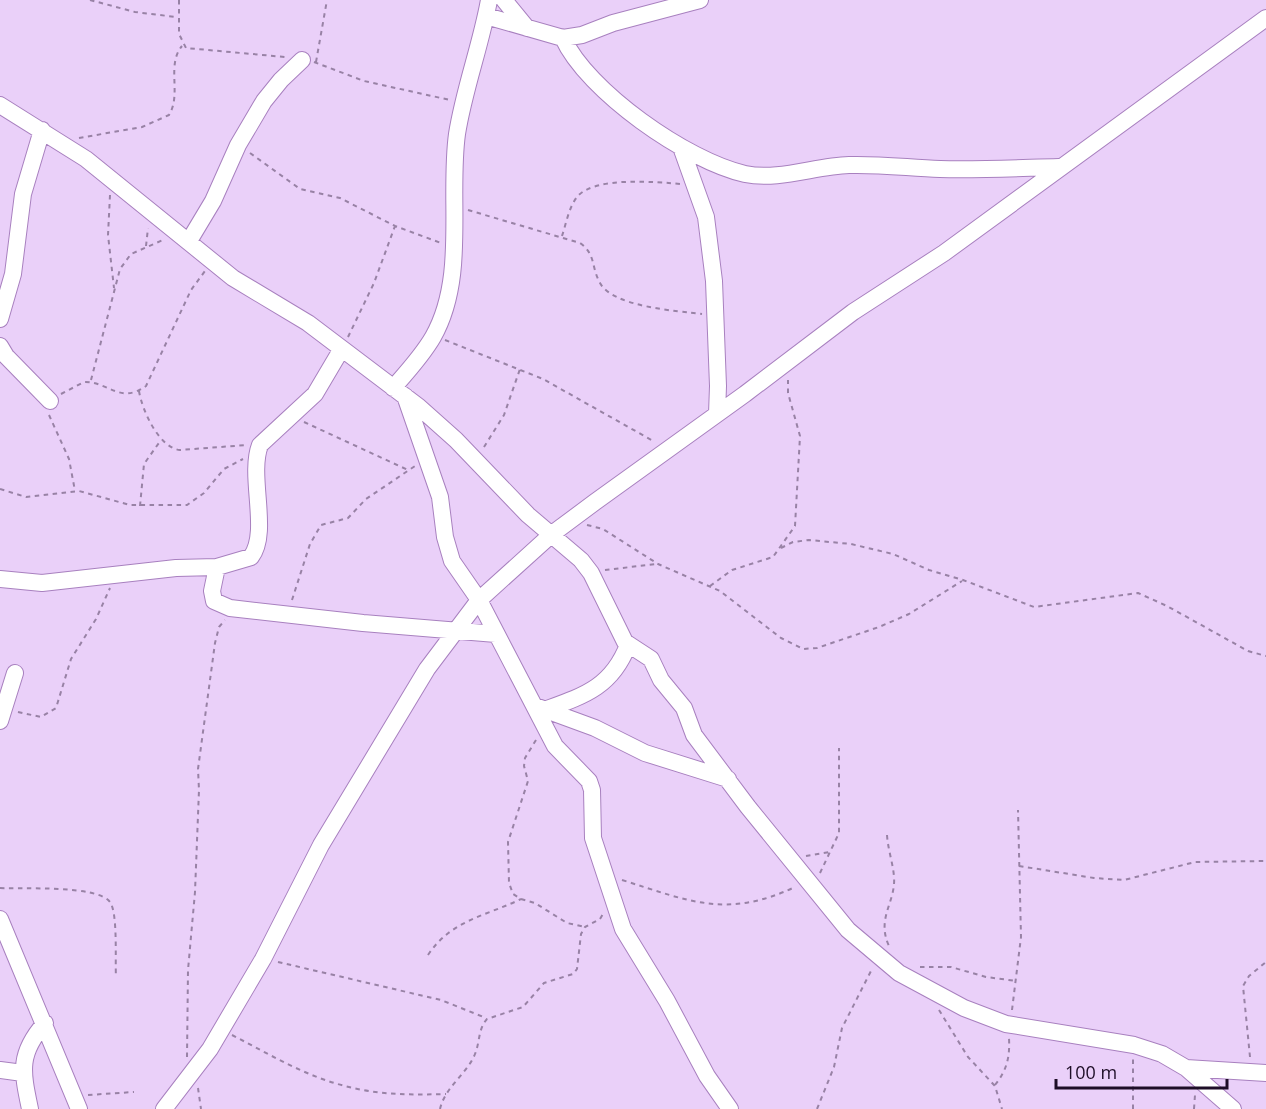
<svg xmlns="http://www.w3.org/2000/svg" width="1266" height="1109" font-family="'Open Sans',sans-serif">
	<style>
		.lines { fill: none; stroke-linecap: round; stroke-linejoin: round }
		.minor-casing { stroke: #a880bf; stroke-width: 18 }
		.path { stroke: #9882a5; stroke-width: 2; stroke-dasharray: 4.5 4.5; stroke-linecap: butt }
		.minor { stroke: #fff; stroke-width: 16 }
	</style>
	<rect width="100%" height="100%" fill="#ead0f9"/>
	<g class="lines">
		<!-- minor casing -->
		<g class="minor-casing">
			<path id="minor" d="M504,0L527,28
				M486,16L563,38L582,35L613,23L700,0
				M563,38C587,91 687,161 745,174C779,181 815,166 849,165C880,164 910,168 940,169C980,170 1020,168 1059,167
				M0,105L86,159L233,278L308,323L419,407L456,440L528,515L581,560L591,573L625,642L651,659L661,680L684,708L694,735L748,807L848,930L899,973L964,1008L1006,1024L1134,1045L1162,1054L1186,1068L1233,1109
				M681,147L706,217L714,281L718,386L717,414
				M189,241L213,201L238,145L264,101L281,80L302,60
				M0,319L13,274L23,194L42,130
				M0,346L6,356L50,401
				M393,388C407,372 422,356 433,337C467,277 448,199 457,134C464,89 481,45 489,0
				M405,396L440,497L445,537L452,561L479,600L555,746L589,781L592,790L593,838L623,929L667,1001L707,1076L730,1109
				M217,567L212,591L214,601L230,608L363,623L496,634
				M0,579L42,583L176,568L217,567L251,557C270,532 248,476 260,445L315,394L341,350
				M535,706L595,728L645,753L728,779
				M547,709C586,695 612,686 628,645
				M0,721L15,673
				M0,919L79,1109
				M1186,1068L1266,1073
				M0,1070L23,1073
				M30,1109C22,1071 18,1054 45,1023
				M164,1109L210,1049L263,959L321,845L427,669L479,600L552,534L595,502L745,394L853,312L944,253L1266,18"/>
		</g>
		<!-- path -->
		<path class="path" d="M90,0L135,12L176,17
			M179,0V34L186,48L285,57
			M314,62L364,81L450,100
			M316,62L327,0
			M79,138L142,127L169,115C182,94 166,65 182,46
			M250,153L300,189L340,198L395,226L441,243
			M110,195L108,235L114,288
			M468,210L580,243C596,254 591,267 600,283C613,307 677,311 702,314
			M562,236C566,224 569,207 577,197C594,176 656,182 681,184
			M146,246L148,228
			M348,337L374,283L395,226
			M445,340L543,379L655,442
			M91,380L120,269L131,254L163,240
			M139,391C142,410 159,448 180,450L247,445
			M61,394L84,382C108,381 120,405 146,386L191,290L205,271
			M49,415L69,459L75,491
			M304,422L408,470
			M484,447L504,415L520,369
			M0,489L26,497L79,491L130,505H187L204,493L224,469L243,459
			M140,506L144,464L161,440
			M587,525L603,529L658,564L720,591L781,638L803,649L817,648L879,627L909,614L962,581
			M781,548L793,542L809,540L851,544L893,554L929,570L963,580L1034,607L1138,593L1167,606L1248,651L1266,656
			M605,570L656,564
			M710,586L732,570L773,557L795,526L800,436L788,393V380
			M292,600L310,544L321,525L348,518L366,499L415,466
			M18,712L41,717L56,708L71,659L96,619L110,588
			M536,740L525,758L524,766L528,781L508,842L509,883L513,894L521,899L535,903L567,923L585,927
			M887,835C888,850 893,863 894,877C896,902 876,918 889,946
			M806,856L829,852
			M1019,866L1094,878L1124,880L1195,862L1266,861
			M820,873L839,833V748
			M622,880C689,901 727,919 795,887
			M0,888C21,889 98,885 110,902C118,913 115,961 116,977
			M428,955C451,920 486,916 521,899
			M278,962L441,1000L486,1018
			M920,967H951L986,977L1017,981
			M939,1010L968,1057L995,1086L1002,1109
			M1012,1010L1021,937L1018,810
			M232,1035C269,1054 305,1076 345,1086C378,1095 412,1095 446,1094
			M187,1057L188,970L195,892L199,790L198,769L215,643L219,627L225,620
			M1250,1057L1243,986L1249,976L1266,962
			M995,1085C1007,1070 1010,1057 1009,1038
			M198,1088L201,1109
			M88,1095L134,1092
			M440,1109C445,1087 467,1074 475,1054C480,1042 478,1029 487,1019L523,1007L544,983L573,974L577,969L581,934L585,927L600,919L603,914
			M817,1109L834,1067L842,1028L872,969
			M1133,1109V1058
			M1194,1109L1195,1095"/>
		<!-- minor -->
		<use href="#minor" class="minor"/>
	</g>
	<!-- scale -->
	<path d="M1056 1079v9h171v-9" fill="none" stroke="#1e0e27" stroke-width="3"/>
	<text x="1065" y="1079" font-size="18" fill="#1e0e27" stroke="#ead0f9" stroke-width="4.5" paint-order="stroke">100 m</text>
</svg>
